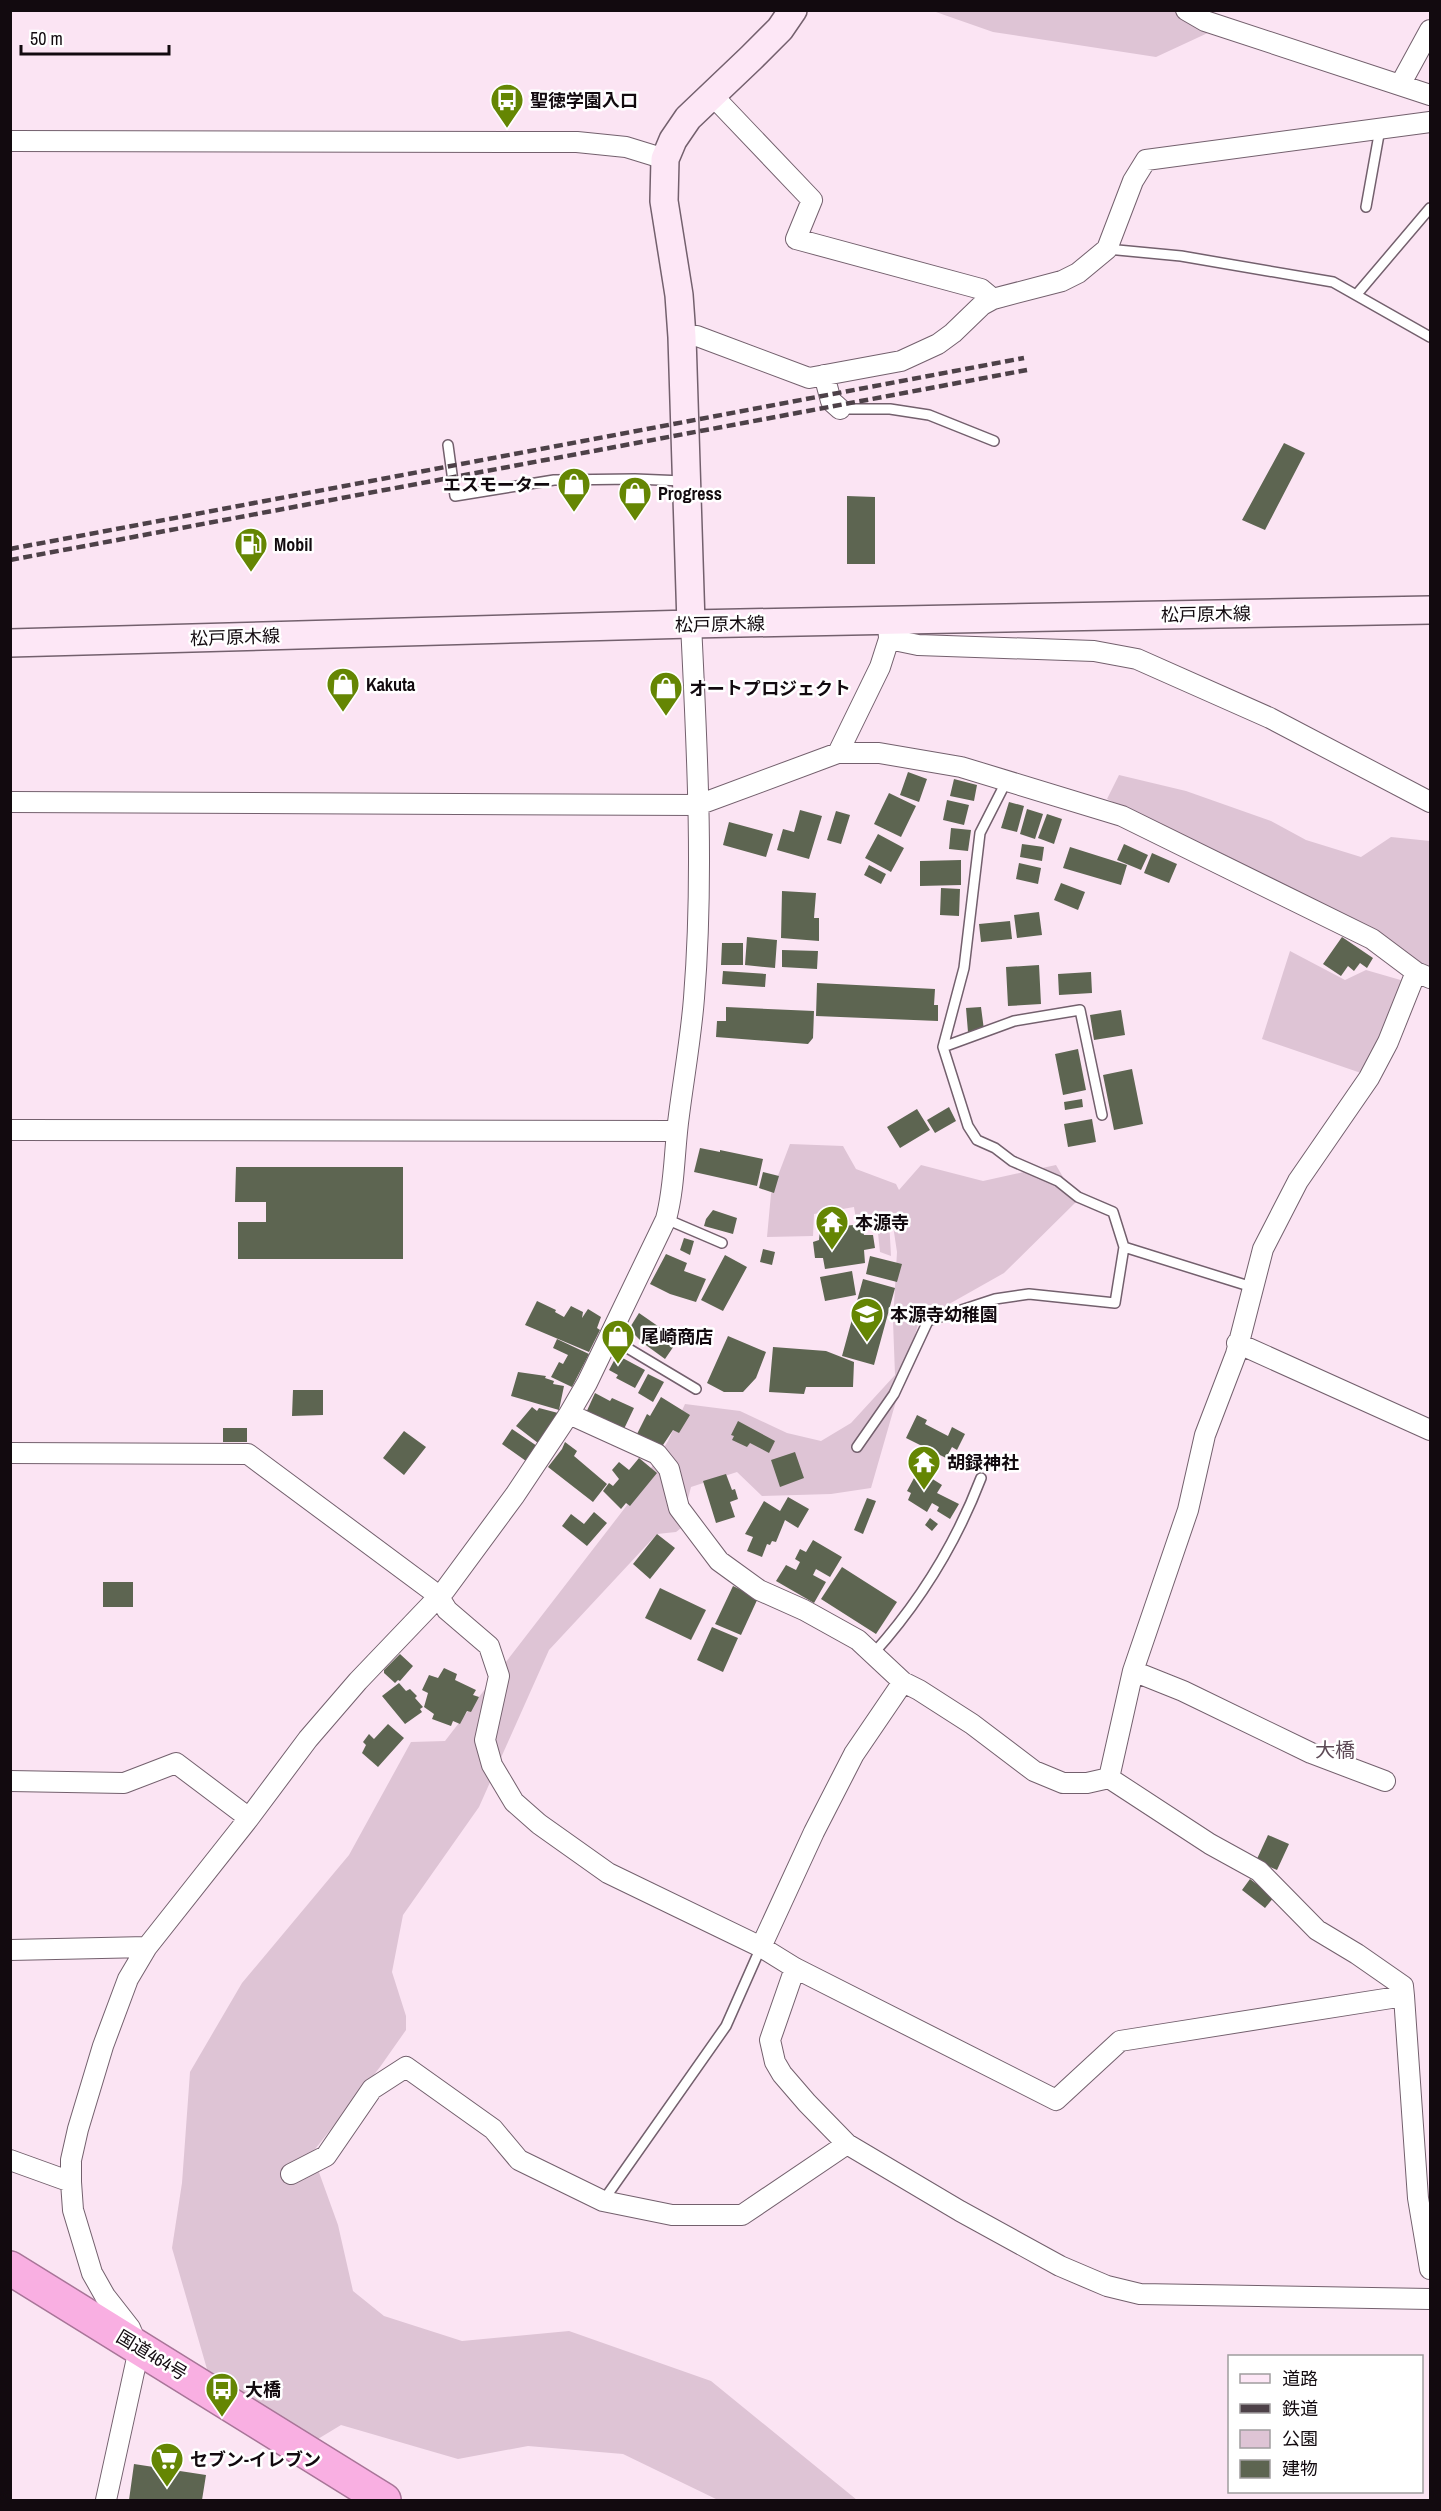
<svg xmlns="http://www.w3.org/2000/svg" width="1441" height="2511" font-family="'Archivo Narrow','Noto Sans JP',sans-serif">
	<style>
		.green { fill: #dec4d5 }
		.building { fill: #5d6551 }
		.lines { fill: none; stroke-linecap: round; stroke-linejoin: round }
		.lane-casing { stroke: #73606d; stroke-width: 12 }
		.street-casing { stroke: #73606d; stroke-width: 22 }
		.secondary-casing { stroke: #73606d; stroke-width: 30 }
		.highway-casing { stroke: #a87598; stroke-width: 36 }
		.lane { stroke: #fff; stroke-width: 9 }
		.street { stroke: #fff; stroke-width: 20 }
		.secondary { stroke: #fde7f6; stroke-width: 27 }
		.highway { stroke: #f9afe2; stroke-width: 33 }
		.rail { stroke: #4d4148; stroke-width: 4.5; stroke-dasharray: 9 4.5; stroke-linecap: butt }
		.labels { text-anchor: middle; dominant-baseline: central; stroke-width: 5; stroke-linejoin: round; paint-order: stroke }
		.poi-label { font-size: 18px; font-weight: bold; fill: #120a0f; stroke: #fff; text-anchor: start }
		.street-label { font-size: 18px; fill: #120a0f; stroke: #fff }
		.neighbourhood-label { font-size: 20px; fill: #5d4a56; stroke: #fff }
	</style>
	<rect width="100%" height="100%" fill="#fbe4f3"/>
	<!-- green -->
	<path class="green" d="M933,11H1213L1225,25L1156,57L993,32Z
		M1119,775L1186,791L1271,821L1306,840L1361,857L1391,837L1430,841V970L1274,883L1107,799Z
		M1290,951L1345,980L1366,970L1404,981L1376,1050L1361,1073L1262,1039Z
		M790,1144L843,1146L856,1169L896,1184L899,1190L921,1165L983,1181L1056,1165L1077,1201L1004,1273L919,1321L871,1488L831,1494L762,1496L737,1472L691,1487L686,1506L685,1525L676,1532L657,1534L549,1650L479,1807L403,1915L392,1972L406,2016V2030L380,2067L312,2153L338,2225L353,2291L384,2316L462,2341L569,2331L711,2381L857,2500H718L623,2454L528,2446L458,2459L341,2425L313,2442L209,2376L172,2248L182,2183L190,2072L242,1983L349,1855L411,1742L445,1741L631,1500L668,1441L685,1404L740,1411L787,1433L821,1441L851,1423L895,1375L893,1321L897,1252L892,1219L889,1220L891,1256L880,1252L878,1233L856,1220L854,1207L814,1214L813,1236L767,1237L771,1194Z"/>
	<!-- building -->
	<path class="building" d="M1284,443L1305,453L1265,530L1242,520Z
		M847,496L875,497V564H847Z
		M908,772L927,779L919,802L900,795Z
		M954,779L977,785L974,801L950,796Z
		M889,793L916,806L901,837L874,824Z
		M947,800L969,805L964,825L943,820Z
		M1009,802L1024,806L1017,832L1001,828Z
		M1027,809L1043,814L1035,839L1020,834Z
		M800,810L822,816L809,859L777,850L783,829L794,832Z
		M836,811L850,815L841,844L827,840Z
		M1047,814L1062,819L1054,844L1038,838Z
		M729,822L773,834L766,857L723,845Z
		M951,828L971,830L968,851L949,849Z
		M878,834L904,848L891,872L865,858Z
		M1022,844L1044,847L1042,861L1020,857Z
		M1124,844L1148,855L1141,870L1117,860Z
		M1070,847L1127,865L1121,885L1063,868Z
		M1152,853L1177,864L1169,883L1144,873Z
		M961,860V885L920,886V861Z
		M1019,863L1041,868L1038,884L1016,879Z
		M869,865L886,874L881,884L864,875Z
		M1061,883L1085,892L1078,910L1054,900Z
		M941,888L960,889L959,916L940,915Z
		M782,891L816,893L814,918H819V941L781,938Z
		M1039,912L1042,935L1017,938L1014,915Z
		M1010,921L1012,939L981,942L979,924Z
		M747,937L777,940L775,968L745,965Z
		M1342,937L1373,958L1367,968L1360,963L1354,971L1348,966L1341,976L1323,964Z
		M722,943H743V965H721Z
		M782,950L818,951L817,969L782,967Z
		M1039,965L1041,1004L1008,1006L1006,967Z
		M723,971L766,974L765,987L722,984Z
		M1091,972L1092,993L1059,995L1058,974Z
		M817,983L935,989L934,1005H938V1021L816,1016Z
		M726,1007L814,1011L813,1038L808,1044L716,1037L717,1021H726Z
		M981,1007L984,1030L968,1032L966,1008Z
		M1121,1010L1125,1035L1094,1040L1090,1015Z
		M1078,1049L1086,1090L1063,1095L1055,1054Z
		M1132,1069L1143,1124L1114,1130L1103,1075Z
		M1082,1099L1083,1107L1065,1110L1064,1102Z
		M949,1107L956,1121L935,1133L927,1120Z
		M917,1109L930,1130L900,1148L887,1127Z
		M1092,1119L1096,1142L1068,1147L1064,1124Z
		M700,1148L720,1152V1150L763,1159L757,1186L694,1172Z
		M236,1167H403V1259H238V1222H266V1202H235Z
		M763,1172L779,1176L774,1193L759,1188Z
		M713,1210L737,1218L733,1234L704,1226L706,1219Z
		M861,1224L864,1235H873L875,1248L864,1250L865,1263L825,1269L823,1258H815L813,1242L819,1240L820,1229Z
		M684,1238L694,1241L690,1255L680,1250Z
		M763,1249L775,1252L772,1265L760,1262Z
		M666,1254L687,1263L684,1271L706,1279L696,1302L670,1294L650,1284Z
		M725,1255L747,1267L723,1311L701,1300Z
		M870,1256L902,1264L897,1282L866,1274Z
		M852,1271L856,1295L825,1301L820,1277Z
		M863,1279L895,1288L874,1365L842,1356Z
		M537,1301L556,1310L555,1312L564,1317L571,1306L583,1312L582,1318L588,1309L601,1317L597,1328L600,1330L589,1352L525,1325Z
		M639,1313L678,1340L665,1359L643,1343L629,1329Z
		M728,1336L766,1352L756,1378L743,1392H724L707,1383Z
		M557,1339L589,1354L572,1387L551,1377L559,1362L563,1364L568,1355L553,1348Z
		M773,1347L826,1351L854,1362L853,1387H806L804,1394L769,1392Z
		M617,1355L645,1370L635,1388L616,1378L618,1375L609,1370Z
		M518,1372L546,1376L545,1378L554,1381L553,1384L564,1386L559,1410L511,1396Z
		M648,1374L664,1382L653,1402L638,1393Z
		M293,1390H323V1415L292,1416Z
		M595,1393L610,1401L612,1398L634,1408L623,1431L585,1415Z
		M661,1397L690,1415L679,1433L673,1430L661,1448L637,1434L647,1414L650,1416Z
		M532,1407L537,1411L539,1408L558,1413L538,1443L516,1426Z
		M917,1415L927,1420L925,1424L948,1436L952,1427L965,1434L957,1450L952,1447L946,1458L906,1438Z
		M738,1421L775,1441L769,1453L750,1443L747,1447L732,1440L734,1436L731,1435Z
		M223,1428H247V1442H223Z
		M512,1429L537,1446L526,1461L502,1444Z
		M404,1431L426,1447L404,1475L383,1458Z
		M565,1442L577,1451L574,1456L607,1484L593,1502L548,1467L562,1449Z
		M795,1452L804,1478L780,1487L771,1460Z
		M639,1458L657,1473L630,1506L626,1503L621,1509L603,1491L609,1483L613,1486L619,1479L612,1470L619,1462L629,1470Z
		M923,1473L942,1485L937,1493L959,1504L950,1519L937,1511L939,1507L932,1503L927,1512L908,1500L911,1493L907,1491L914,1478L919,1481Z
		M726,1474L732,1490L735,1489L738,1499L730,1502L735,1517L716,1523L703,1481Z
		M788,1497L809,1509L798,1528L785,1520L776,1542L772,1541L770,1545L767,1544L762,1557L747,1551L753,1537L745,1534L764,1501L780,1511Z
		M867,1498L876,1501L863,1534L854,1530Z
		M594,1512L607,1523L587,1546L562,1526L571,1514L584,1524Z
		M930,1518L938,1524L932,1531L925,1525Z
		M657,1534L675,1548L650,1579L633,1564Z
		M813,1540L842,1557L830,1577L816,1569L813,1575L826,1582L814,1603L776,1581L786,1565L796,1570L800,1562L795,1559L800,1549L806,1552Z
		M842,1567L897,1602L876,1634L821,1599Z
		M103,1582H133V1607H103Z
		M733,1586L758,1598L741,1635L715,1624Z
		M660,1588L706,1610L691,1640L645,1618Z
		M712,1627L738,1638L723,1672L697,1660Z
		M400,1654L413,1666L400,1681L398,1680L395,1683L384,1673V1670Z
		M444,1668L457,1674L455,1680L476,1690L473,1695L479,1697L471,1712L467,1711L460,1724L453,1721L451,1726L432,1719L434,1714L424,1707L428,1693L422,1690L429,1675L438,1678Z
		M399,1683L406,1691L410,1689L417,1696L415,1698L423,1707L420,1709L422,1712L405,1724L382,1696Z
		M388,1724L404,1738L378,1767L362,1753L366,1745L363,1742L369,1734L374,1739Z
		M1268,1835L1289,1844L1277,1870L1256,1861Z
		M1250,1879L1274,1897L1265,1908L1242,1890Z
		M134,2464L206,2475L202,2500H129Z"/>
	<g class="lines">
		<!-- lane casing -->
		<g class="lane-casing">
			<path id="lane" d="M1366,207L1380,129
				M1107,249L1181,256L1333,282L1430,337
				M1357,294L1430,208
				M840,409H890L929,415L994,441
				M448,445L455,496L554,480L635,479L683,481
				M1006,782L980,833L964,968L943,1047L968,1126L977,1140L995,1148L1012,1161L1058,1181L1078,1197L1113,1212L1124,1247
				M943,1047L1014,1021L1080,1010L1102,1115
				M666,1219L722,1243
				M609,1337L696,1389
				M857,1447L894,1394L928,1321L995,1299L1029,1294L1115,1303L1124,1247L1252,1287
				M873,1654C919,1603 956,1543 981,1478
				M603,2201L726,2026L761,1947"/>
		</g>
		<!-- street casing -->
		<g class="street-casing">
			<path id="street" d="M1186,10L1205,21L1430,95
				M1400,85L1430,30
				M712,95L812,200L796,239L981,289L993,299
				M10,141L577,142L626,147L665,159
				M682,337L697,336L809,378L901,361L938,344L953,333L982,305L993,299L1062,281L1078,273L1107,249L1133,181L1146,160L1430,122
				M824,375L831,401L840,409
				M888,621L889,639L918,645L1094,651L1137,659L1270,718L1430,802
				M838,753L880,667L889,639
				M10,802L698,805L838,753H879L961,767L1122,816L1372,939L1416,972L1430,978
				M10,1130L676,1131
				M1237,1343L1430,1430
				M569,1414L657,1454L669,1469L679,1508L719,1561L759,1590L804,1610L858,1640L903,1682L919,1690L972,1724L1034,1771L1063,1783H1087L1109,1778L1210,1844L1259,1871L1317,1930L1357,1954L1403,1986L1404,1996
				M10,1453L248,1454L431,1590L439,1597L447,1610L489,1646L499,1676L485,1740L492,1765L514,1802L539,1824L608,1873L761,1947L795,1968L1056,2100L1120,2041L1404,1996L1418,2198L1430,2269
				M1109,1778L1133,1671
				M10,1781L124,1783L176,1763L249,1818
				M1385,1781L1311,1753L1183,1691L1133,1671L1188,1510L1205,1435L1236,1354L1263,1249L1298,1181L1369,1078L1388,1042L1416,972
				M761,1947L814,1832L854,1754L903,1682
				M10,1950L147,1947
				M795,1968L770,2040L775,2062L782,2074L807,2103L847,2144L960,2211L1060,2266L1107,2286L1140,2294L1430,2299
				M10,2160L71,2182
				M291,2174L326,2156L372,2089L406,2067L493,2129L519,2160L603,2201L672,2215H742L847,2144
				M106,2500L139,2349L130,2328L105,2296L92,2273L73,2210L71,2182V2160L78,2129L103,2046L128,1979L147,1947L249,1818L308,1739L358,1681L445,1590L515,1495L569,1414L587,1383L666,1219C675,1186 674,1150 679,1115C684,1076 691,1037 694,998C704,874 697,748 691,624"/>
		</g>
		<!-- secondary casing -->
		<g class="secondary-casing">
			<path id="secondary" d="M691,624L682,337L679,295L664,201L665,159L673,140L688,118L751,58L780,29L793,10
				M10,643L691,624L1430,610"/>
		</g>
		<!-- highway casing -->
		<g class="highway-casing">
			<path id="highway" d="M10,2268L384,2500"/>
		</g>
		<!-- lane -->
		<use href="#lane" class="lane"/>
		<!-- street -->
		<use href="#street" class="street"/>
		<!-- secondary -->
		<use href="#secondary" class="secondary"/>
		<!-- highway -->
		<use href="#highway" class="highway"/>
		<!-- rail -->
		<path class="rail" d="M10,549L1024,358
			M10,560L1027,370"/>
	</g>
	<!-- icons -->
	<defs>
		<g id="bus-pin" transform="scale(1.725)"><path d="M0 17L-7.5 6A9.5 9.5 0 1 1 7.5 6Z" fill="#658603" stroke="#fff"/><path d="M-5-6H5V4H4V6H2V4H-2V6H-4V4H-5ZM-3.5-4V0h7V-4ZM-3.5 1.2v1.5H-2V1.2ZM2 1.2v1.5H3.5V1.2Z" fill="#fff"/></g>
		<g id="shop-pin" transform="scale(1.725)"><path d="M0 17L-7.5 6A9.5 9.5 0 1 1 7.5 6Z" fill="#658603" stroke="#fff"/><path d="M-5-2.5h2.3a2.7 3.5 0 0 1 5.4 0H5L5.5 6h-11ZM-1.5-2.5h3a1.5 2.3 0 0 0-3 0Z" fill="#fff"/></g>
		<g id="fuel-pin" transform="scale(1.725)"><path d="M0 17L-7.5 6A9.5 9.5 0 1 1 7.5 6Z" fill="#658603" stroke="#fff"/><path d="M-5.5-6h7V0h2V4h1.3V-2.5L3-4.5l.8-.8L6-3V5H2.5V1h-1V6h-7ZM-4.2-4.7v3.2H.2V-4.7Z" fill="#fff"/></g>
		<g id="temple-pin" transform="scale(1.725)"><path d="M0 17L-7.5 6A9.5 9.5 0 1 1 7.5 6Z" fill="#658603" stroke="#fff"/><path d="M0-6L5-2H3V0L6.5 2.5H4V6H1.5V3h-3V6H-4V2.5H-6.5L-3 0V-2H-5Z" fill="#fff"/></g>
		<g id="school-pin" transform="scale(1.725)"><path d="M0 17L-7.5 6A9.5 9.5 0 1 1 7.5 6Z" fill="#658603" stroke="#fff"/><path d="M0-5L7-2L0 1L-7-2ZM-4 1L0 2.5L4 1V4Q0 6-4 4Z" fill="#fff"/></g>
		<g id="supermarket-pin" transform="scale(1.725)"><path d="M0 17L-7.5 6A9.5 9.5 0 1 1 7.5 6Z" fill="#658603" stroke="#fff"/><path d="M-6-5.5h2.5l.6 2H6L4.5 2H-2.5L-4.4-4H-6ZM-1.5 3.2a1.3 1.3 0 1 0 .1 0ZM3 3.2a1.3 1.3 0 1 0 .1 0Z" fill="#fff"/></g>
	</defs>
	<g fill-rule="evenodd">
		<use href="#bus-pin" x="507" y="100"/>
		<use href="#shop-pin" x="574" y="484"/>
		<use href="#shop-pin" x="635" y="493"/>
		<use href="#fuel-pin" x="251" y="544"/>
		<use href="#shop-pin" x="343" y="684"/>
		<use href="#shop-pin" x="666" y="688"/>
		<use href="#temple-pin" x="832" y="1222"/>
		<use href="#school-pin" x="867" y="1314"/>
		<use href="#shop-pin" x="618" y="1336"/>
		<use href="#temple-pin" x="924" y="1462"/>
		<use href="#bus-pin" x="222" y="2389"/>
		<use href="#supermarket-pin" x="167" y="2459"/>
	</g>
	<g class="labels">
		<!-- poi labels -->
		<g class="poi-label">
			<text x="530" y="100">聖徳学園入口</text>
			<text x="551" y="484" text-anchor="end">エスモーター</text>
			<text x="658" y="493">Progress</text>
			<text x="274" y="544">Mobil</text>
			<text x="366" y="684">Kakuta</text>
			<text x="689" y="688">オートプロジェクト</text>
			<text x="855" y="1222">本源寺</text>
			<text x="890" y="1314">本源寺幼稚園</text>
			<text x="641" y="1336">尾崎商店</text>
			<text x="947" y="1462">胡録神社</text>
			<text x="245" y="2389">大橋</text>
			<text x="190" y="2459">セブン-イレブン</text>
		</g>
		<!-- street labels -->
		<g class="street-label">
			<text transform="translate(1206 614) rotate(-1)">松戸原木線</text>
			<text transform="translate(720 624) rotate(-1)">松戸原木線</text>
			<text transform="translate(235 637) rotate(-2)">松戸原木線</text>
			<text transform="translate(152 2355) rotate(31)">国道464号</text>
		</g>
		<!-- neighbourhood labels -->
		<g class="neighbourhood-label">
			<text x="1335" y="1749">大橋</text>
		</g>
	</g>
	<!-- border -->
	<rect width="1441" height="2511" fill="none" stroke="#120a0f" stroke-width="24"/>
	<!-- legend -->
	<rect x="1228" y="2355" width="195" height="138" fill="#ffffff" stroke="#a09d9f" stroke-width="1.5"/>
	<rect x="1240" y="2374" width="30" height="9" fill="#fde7f6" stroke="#a09d9f" stroke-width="1.5"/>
	<text x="1282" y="2385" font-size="18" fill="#120a0f">道路</text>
	<rect x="1240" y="2404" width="30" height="9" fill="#4d4148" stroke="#a09d9f" stroke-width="1.5"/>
	<text x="1282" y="2415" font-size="18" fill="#120a0f">鉄道</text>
	<rect x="1240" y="2430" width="30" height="18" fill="#dec4d5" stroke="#a09d9f" stroke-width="1.5"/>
	<text x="1282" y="2445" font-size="18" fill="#120a0f">公園</text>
	<rect x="1240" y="2460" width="30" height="18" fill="#5d6551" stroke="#a09d9f" stroke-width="1.5"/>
	<text x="1282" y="2475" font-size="18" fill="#120a0f">建物</text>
	<!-- scale -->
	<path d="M21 45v9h148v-9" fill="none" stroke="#120a0f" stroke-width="3"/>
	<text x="30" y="45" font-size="18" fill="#120a0f" stroke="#ffffff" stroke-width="4.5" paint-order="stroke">50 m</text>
</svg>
